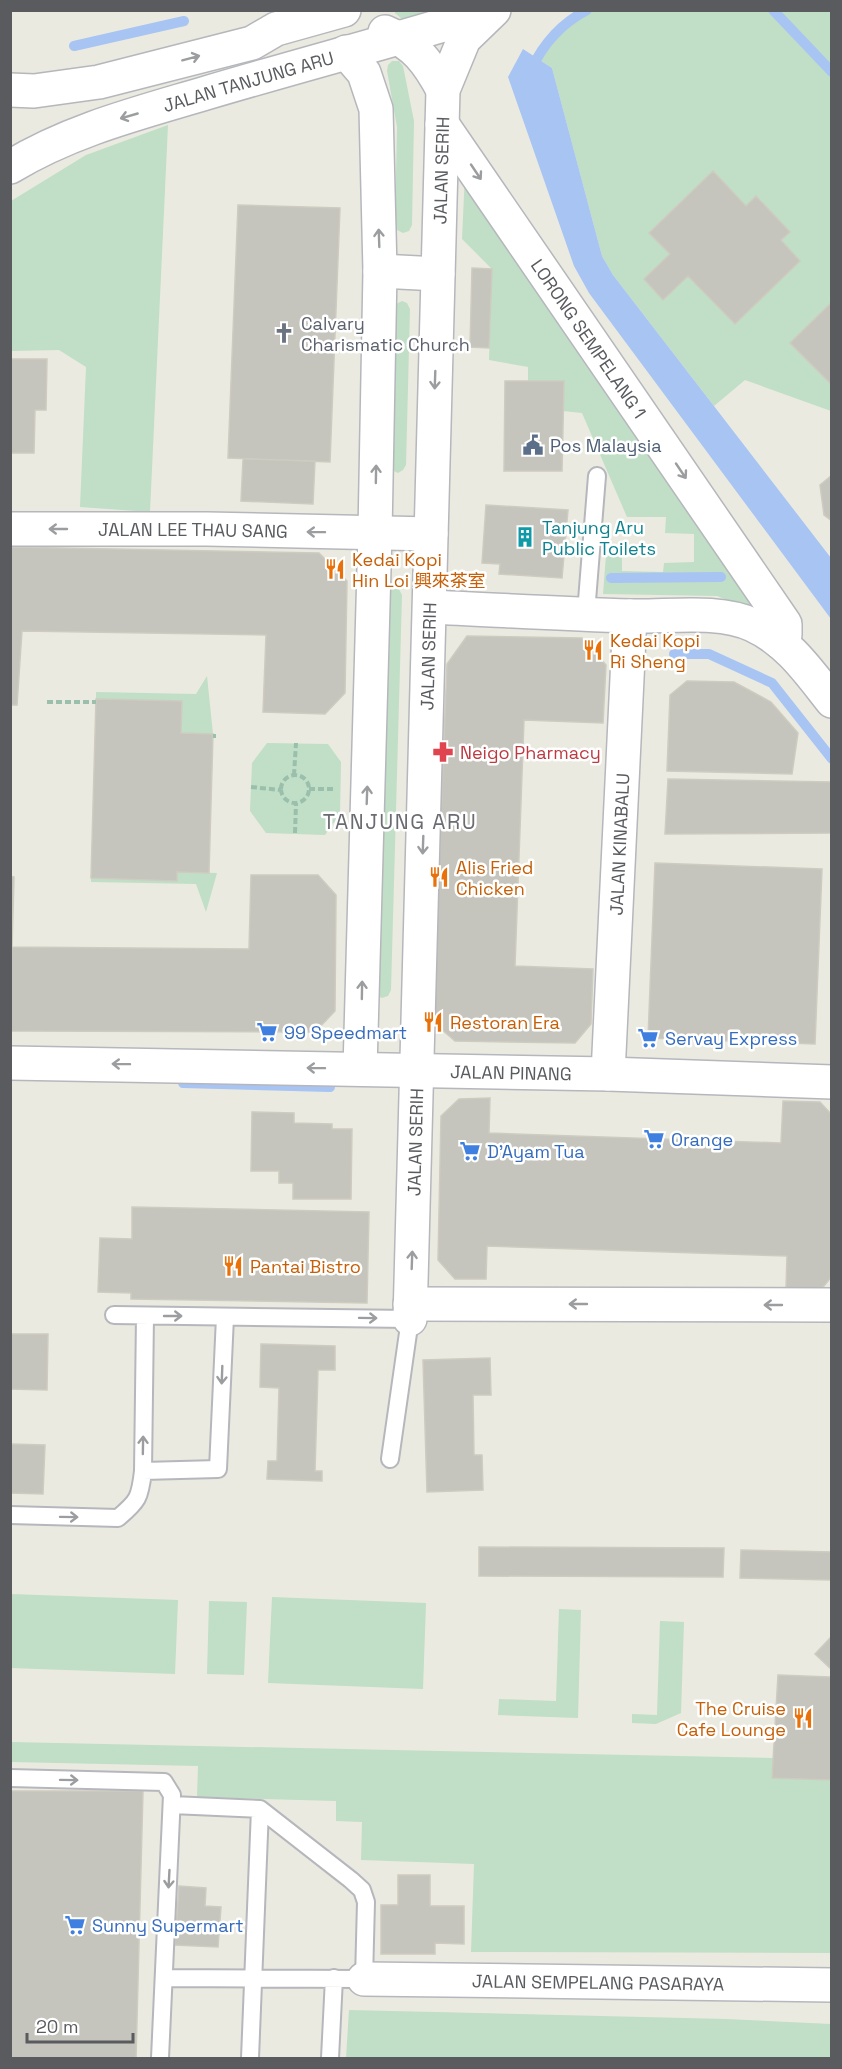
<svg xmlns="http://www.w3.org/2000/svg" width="842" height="2069" font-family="'Space Grotesk','Noto Sans SC',sans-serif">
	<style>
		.green { fill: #c0dfc6 }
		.water { fill: #a7c4f3 }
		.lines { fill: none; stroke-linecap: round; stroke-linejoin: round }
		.stream { stroke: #a7c4f3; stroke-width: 10 }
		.building { fill: #c5c4bd; stroke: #ceccc0; stroke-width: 1.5 }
		.lane-casing { stroke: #b6b7bc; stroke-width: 20 }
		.street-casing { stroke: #b6b7bc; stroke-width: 36 }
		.path { stroke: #9abfac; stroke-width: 4; stroke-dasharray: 6 3; stroke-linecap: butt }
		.lane { stroke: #fff; stroke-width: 16 }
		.street { stroke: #fff; stroke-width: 33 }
		.oneway { stroke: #9b9d9f }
		.labels { text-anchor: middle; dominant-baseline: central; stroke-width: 5; stroke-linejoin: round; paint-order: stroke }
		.street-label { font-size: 18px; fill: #595b5f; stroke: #fff }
		.worship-label { font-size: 18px; fill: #5b616d; stroke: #fff; text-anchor: start }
		.service-label { font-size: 18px; fill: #4e5e75; stroke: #fff; text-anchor: start }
		.culture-label { font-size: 18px; fill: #0d838f; stroke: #fff; text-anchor: start }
		.food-label { font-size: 18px; fill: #c56008; stroke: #fff; text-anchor: start }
		.health-label { font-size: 18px; fill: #be3a42; stroke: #fff; text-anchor: start }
		.shop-label { font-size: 18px; fill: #366cbe; stroke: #fff; text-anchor: start }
		.quarter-label { font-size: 21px; letter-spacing: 1.5px; fill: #6a6c71; stroke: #fff }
	</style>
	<rect width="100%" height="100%" fill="#eaeae0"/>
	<!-- green -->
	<path class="green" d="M395,11H441L403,20L395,13Z
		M587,11H831V411L745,380L714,406L613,275L602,256L552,68L537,58C553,37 563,22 587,11Z
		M392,61H399L403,66L414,121L412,225L409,231L403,233L397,230L395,224L397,127L387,71L388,65Z
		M168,125L150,512L80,507L86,367L59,350L11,351V201L86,155Z
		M465,173L759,604L750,609L717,596L603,594L606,555H622V571L663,572L664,563L694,562V534L665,533L666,517H627L582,413L563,411L528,381V367L489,360L492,269L462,239Z
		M402,301L407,303L410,309L406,465L403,470L398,473L392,470L396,304Z
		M393,587L399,589L402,595L391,990L388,996L382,998L376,995L387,589Z
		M207,676L213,734L181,733V701L96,699V692L196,694Z
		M267,743L328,744L341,762L340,814L325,835L266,833L250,811L252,763Z
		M177,872L217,873L206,912L196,884L91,882V878L177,881Z
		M11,1594L178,1600L175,1674L11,1668Z
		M272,1597L426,1603L423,1689L268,1683Z
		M209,1601L247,1602L244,1675L207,1674Z
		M559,1609L581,1610L578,1718L498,1715L499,1699L556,1701Z
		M660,1621L684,1622L681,1713L656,1724L632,1723V1714L657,1715Z
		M11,1742L773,1758L772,1777L831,1780V1953L471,1952L474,1864L361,1860L362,1822L336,1821V1801L197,1797L198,1766L11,1762Z
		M349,2010L726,2019L831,2024V2058H346Z"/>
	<!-- water -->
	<path class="water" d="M523,49L552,68L602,256L613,275L831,558V619L589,293L574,266L508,77Z"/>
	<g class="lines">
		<!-- stream -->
		<path class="stream" d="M773,10L832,72
			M74,46L184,21
			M531,70C543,44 562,23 587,10
			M611,578L721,577
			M674,654H709L772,683L832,759
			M183,1083L330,1087"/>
	</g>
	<!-- building -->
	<path class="building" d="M713,171L746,206L756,196L790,232L781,240L800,261L735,324L688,276L663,300L644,279L670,254L649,233Z
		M238,205L340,208L330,462L228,458Z
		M472,268L492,269L489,348L470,347Z
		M832,302V385L790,343Z
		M10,359H47L46,410H35L34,453H10Z
		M505,381H564L562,471H504Z
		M243,459L315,461L313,504L241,501Z
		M832,475V521L824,515L820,485Z
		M486,505L568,510L562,578L499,574L500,564L482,563Z
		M10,547L319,553L347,581L345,693L325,714L263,712L266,635L22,631L17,705H10Z
		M467,636L582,638L606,665L603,723L524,720L515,966L593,969L591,1024L575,1043L455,1041L433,1022L447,664Z
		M687,681L734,682L771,702L798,733L792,774L667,771L670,695Z
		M96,699L182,701L181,733L213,734L209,873L177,872V881L91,878Z
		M668,779L832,782V833L665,834Z
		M655,863L822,869L815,1044L648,1038Z
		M251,875H318L336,895L335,1011L315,1032L10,1031V876L14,877L12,947L249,949Z
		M490,1098L489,1133L781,1143L783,1101L820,1102L832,1115V1276L820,1291L786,1288L787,1256L487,1246L486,1279H455L438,1260L441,1116L459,1099Z
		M252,1112L294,1113V1123L332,1124V1129H352L351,1199H293V1183H279V1171H251Z
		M132,1207L369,1212L367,1303L131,1299V1293L98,1292L100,1238L132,1239Z
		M10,1334H48L47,1390L10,1389Z
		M261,1344L335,1346V1370H318L315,1471H322V1481L267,1479L268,1461H277L279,1388L260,1387Z
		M490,1358L491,1395H473L474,1455H482L483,1490L427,1492L423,1360Z
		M10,1444L45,1445L43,1494L10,1493Z
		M479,1547L724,1548L723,1577L479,1576Z
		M741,1550L832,1552V1580L740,1578Z
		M832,1636V1670L815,1654Z
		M778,1675L830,1677L832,1675V1780L772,1778Z
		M10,1791H143L136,2058H10Z
		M398,1875H430V1906H464V1944L435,1943V1954H381V1905H398Z
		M179,1886L206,1888L205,1906L221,1907L218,1947L175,1945Z"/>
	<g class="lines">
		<!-- lane casing -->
		<g class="lane-casing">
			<path id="lane" d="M586,613L597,476
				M114,1315L410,1319L390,1459
				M145,1316L143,1471L218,1469L225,1317
				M10,1515L118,1518C138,1501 140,1498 143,1471
				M10,1778L164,1782L172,1795L160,2058
				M164,1978L364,1979L366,1902L362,1890L351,1880L260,1809L172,1805
				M250,2058L260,1809
				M330,2058L334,1978"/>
		</g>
		<!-- street casing -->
		<g class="street-casing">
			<g id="street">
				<path d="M385,32C415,44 428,62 443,90"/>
				<path d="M346,52L364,73L376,109L380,271L375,533L360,1069"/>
				<path d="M10,90L34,91L99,82L252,43L276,29L344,10"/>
				<path id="s1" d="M442,124L785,624V635L781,643"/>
				<path id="s2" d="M10,167C71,130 139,113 206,93C300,65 396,40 490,11"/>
				<path d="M380,271L438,274"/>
				<path id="s3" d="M10,529H207L431,534"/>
				<path d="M430,607C497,610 564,614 631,616C669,617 719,609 753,625C788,641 809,672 832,701"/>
				<path id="s4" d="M10,1063L608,1074L832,1082"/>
				<path id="s5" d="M608,1074L630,616"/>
				<path d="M410,1304L832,1305"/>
				<path id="s6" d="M410,1319L443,90L464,39L494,10"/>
				<path id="s7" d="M364,1979L832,1985"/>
			</g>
		</g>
		<!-- path -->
		<path class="path" d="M47,702H96
			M213,736H216
			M294,775L296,743
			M281 789a14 14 0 1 1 28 0a14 14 0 1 1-28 0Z
			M251,787L281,790
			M309,789H333
			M295,833L296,803"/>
		<!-- lane -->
		<use href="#lane" class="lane"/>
		<!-- street -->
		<use href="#street" class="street"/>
	</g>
	<!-- one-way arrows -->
	<defs><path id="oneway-shaft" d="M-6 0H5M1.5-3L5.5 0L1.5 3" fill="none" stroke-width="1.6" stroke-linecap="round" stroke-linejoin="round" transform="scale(1.5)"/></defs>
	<g class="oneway">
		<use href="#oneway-shaft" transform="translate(191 58) rotate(-15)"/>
		<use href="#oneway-shaft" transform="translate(129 116) rotate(164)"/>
		<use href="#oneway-shaft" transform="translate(476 172) rotate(56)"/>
		<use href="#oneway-shaft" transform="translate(379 238) rotate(-92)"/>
		<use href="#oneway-shaft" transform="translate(435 380) rotate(92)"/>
		<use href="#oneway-shaft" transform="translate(681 471) rotate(56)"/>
		<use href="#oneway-shaft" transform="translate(376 474) rotate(-89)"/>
		<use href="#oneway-shaft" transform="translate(58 529) rotate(-180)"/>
		<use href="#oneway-shaft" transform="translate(316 532) rotate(-179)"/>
		<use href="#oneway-shaft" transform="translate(367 795) rotate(-88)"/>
		<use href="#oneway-shaft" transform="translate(423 845) rotate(92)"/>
		<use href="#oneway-shaft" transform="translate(362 990) rotate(-89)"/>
		<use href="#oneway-shaft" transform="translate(121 1064) rotate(-179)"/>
		<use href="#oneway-shaft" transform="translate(316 1068) rotate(-179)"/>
		<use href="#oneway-shaft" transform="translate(412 1260) rotate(-88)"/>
		<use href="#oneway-shaft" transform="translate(578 1304) rotate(-180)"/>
		<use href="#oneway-shaft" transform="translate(773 1305) rotate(-180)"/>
		<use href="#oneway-shaft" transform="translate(173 1316)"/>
		<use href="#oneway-shaft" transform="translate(368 1318) rotate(1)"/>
		<use href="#oneway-shaft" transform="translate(222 1375) rotate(92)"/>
		<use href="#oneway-shaft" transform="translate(143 1445) rotate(-89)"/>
		<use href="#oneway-shaft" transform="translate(69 1517) rotate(1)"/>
		<use href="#oneway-shaft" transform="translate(69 1780) rotate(1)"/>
		<use href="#oneway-shaft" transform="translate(169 1879) rotate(93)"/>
	</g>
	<!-- icons -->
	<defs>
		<g id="church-bare" transform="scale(1.62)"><path d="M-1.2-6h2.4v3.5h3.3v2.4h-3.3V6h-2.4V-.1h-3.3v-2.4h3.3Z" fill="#6b7280" stroke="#fff" stroke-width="2.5" paint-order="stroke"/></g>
		<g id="civic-bare" transform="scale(1.62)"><path d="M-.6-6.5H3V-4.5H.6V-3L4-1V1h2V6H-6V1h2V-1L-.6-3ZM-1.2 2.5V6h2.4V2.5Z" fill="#5c6f8a" stroke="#fff" stroke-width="2.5" paint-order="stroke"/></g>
		<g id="building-bare" transform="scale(1.62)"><path d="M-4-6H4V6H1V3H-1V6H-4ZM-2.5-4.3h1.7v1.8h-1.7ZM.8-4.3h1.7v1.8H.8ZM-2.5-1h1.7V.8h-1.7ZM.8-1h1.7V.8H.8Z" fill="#0f9aa8" stroke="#fff" stroke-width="2.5" paint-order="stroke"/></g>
		<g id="restaurant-bare" transform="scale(1.62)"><path d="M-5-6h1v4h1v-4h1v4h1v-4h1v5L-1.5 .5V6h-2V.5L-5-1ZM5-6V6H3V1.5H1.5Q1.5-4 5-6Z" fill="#e8710a" stroke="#fff" stroke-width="2.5" paint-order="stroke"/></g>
		<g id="pharmacy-bare" transform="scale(1.62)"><path d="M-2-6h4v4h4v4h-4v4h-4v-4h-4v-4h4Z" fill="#e0444e" stroke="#fff" stroke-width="2.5" paint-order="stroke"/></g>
		<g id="supermarket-bare" transform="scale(1.62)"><path d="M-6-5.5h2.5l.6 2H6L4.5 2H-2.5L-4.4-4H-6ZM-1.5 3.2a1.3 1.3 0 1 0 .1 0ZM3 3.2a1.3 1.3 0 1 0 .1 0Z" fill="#3f7fe0" stroke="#fff" stroke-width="2.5" paint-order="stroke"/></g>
	</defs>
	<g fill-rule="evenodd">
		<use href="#church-bare" x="284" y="333"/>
		<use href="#civic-bare" x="533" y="445"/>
		<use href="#building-bare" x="525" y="537"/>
		<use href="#restaurant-bare" x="335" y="569"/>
		<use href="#restaurant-bare" x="593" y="650"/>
		<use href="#pharmacy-bare" x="443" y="752"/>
		<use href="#restaurant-bare" x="439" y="877"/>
		<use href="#restaurant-bare" x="433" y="1022"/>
		<use href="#supermarket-bare" x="267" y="1032"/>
		<use href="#supermarket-bare" x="648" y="1038"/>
		<use href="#supermarket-bare" x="654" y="1139"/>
		<use href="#supermarket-bare" x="470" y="1151"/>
		<use href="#restaurant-bare" x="233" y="1266"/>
		<use href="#restaurant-bare" x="803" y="1718"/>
		<use href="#supermarket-bare" x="75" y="1925"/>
	</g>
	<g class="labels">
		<!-- street labels -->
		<g class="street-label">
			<text stroke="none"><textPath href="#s2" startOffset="254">JALAN TANJUNG ARU</textPath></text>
			<text stroke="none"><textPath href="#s6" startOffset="1149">JALAN SERIH</textPath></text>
			<text stroke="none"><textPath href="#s1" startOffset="260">LORONG SEMPELANG 1</textPath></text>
			<text stroke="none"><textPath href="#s3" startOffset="183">JALAN LEE THAU SANG</textPath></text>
			<text stroke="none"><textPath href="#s6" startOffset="663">JALAN SERIH</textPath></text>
			<text stroke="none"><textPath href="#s5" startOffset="230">JALAN KINABALU</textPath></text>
			<text stroke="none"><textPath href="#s4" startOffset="501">JALAN PINANG</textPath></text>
			<text stroke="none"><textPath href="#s6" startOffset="177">JALAN SERIH</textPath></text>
			<text stroke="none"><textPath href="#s7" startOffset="234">JALAN SEMPELANG PASARAYA</textPath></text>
		</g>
		<!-- worship labels -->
		<g class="worship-label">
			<text x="301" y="323">Calvary<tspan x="301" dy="21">Charismatic Church</tspan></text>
		</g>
		<!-- service labels -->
		<g class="service-label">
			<text x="550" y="445">Pos Malaysia</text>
		</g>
		<!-- culture labels -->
		<g class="culture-label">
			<text x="542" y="527">Tanjung Aru<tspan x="542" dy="21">Public Toilets</tspan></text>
		</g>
		<!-- food labels -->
		<g class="food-label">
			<text x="352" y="559">Kedai Kopi<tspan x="352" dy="21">Hin Loi 興來茶室</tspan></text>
			<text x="610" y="640">Kedai Kopi<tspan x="610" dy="21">Ri Sheng</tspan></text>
			<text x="456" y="867">Alis Fried<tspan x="456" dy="21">Chicken</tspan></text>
			<text x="450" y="1022">Restoran Era</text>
			<text x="250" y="1266">Pantai Bistro</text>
			<text x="786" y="1708" text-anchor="end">The Cruise<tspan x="786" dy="21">Cafe Lounge</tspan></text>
		</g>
		<!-- health labels -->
		<g class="health-label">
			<text x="460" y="752">Neigo Pharmacy</text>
		</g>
		<!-- shop labels -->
		<g class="shop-label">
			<text x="284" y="1032">99 Speedmart</text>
			<text x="665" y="1038">Servay Express</text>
			<text x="671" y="1139">Orange</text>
			<text x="487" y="1151">D'Ayam Tua</text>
			<text x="92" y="1925">Sunny Supermart</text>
		</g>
		<!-- quarter labels -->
		<g class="quarter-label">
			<text x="400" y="821">TANJUNG ARU</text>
		</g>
	</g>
	<!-- border -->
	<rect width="842" height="2069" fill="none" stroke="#595b5f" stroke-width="24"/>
	<!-- scale -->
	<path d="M27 2033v9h106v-9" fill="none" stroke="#595b5f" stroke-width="3"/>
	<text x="36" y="2033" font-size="18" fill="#595b5f" stroke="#ffffff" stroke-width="4.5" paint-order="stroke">20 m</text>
</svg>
